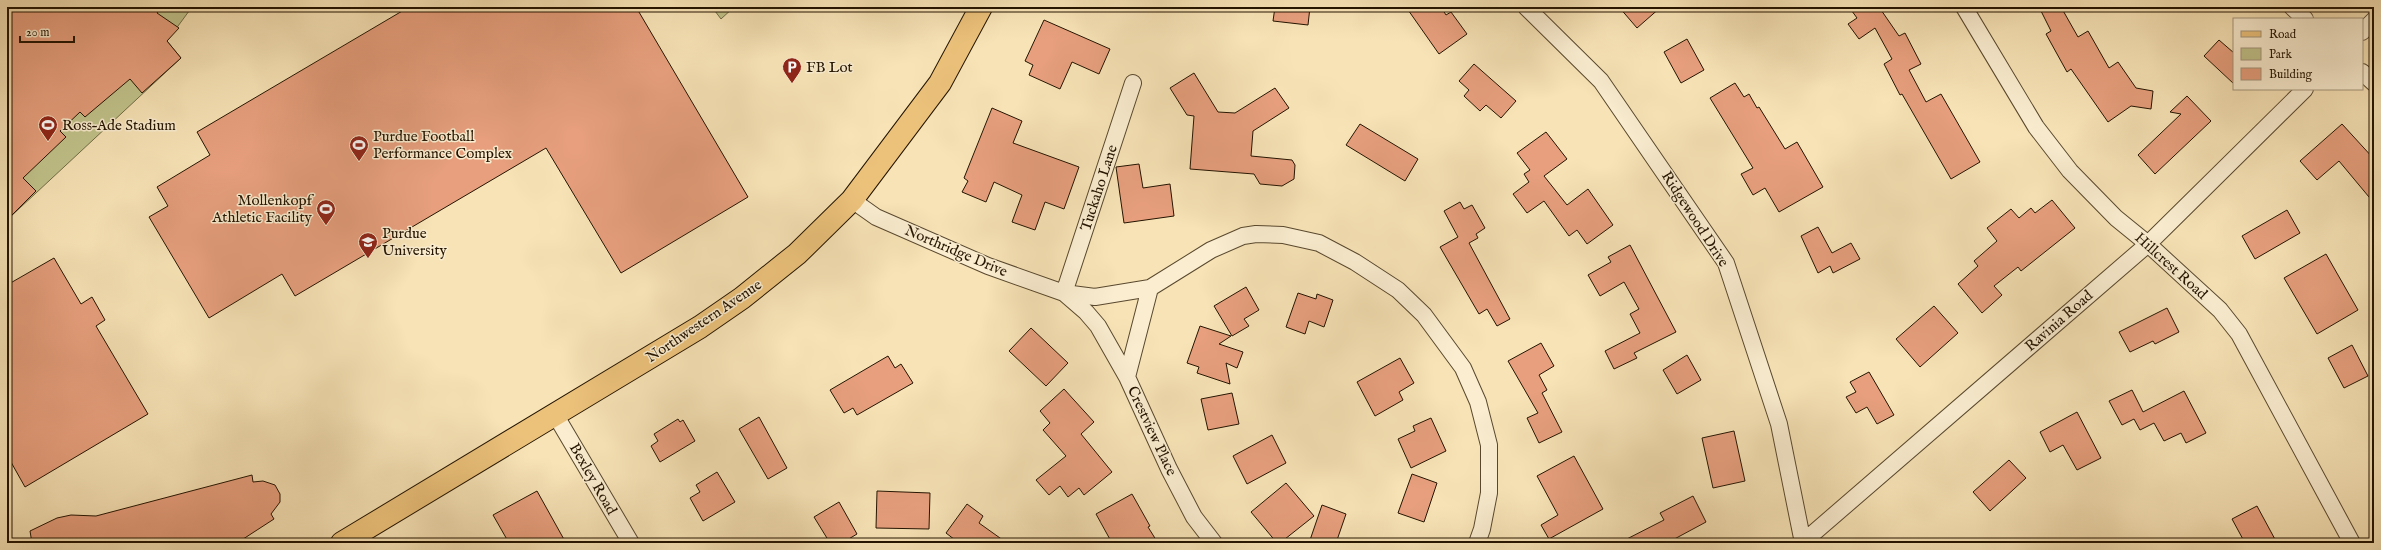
<svg xmlns="http://www.w3.org/2000/svg" width="2381" height="550" font-family="'IM FELL English',serif">
	<style>
		.green { fill: #c1c38b; stroke: #726c46 }
		.building { fill: #e79f7d; stroke: #241401 }
		.lines { fill: none; stroke-linecap: round; stroke-linejoin: round }
		.minor-casing { stroke: #59482e; stroke-width: 18 }
		.primary-casing { stroke: #241401; stroke-width: 24 }
		.minor { stroke: #faedd0; stroke-width: 16 }
		.primary { stroke: #ecc27b; stroke-width: 22 }
		.labels { text-anchor: middle; dominant-baseline: central; stroke-width: 3; stroke-linejoin: round; paint-order: stroke }
		.poi-label { font-size: 15px; fill: #241401; stroke: #faedd0; text-anchor: start }
		.street-label { font-size: 15px; fill: #241401; stroke: #faedd0 }
	</style>
	<rect width="100%" height="100%" fill="#f7e3b6"/>
	<filter id="stains"><feTurbulence type="fractalNoise" baseFrequency=".005" numOctaves="4"/><feColorMatrix values="0 0 0 0 .2 0 0 0 0 .09 0 0 0 0 .02 0 0 0 .5 -.17"/></filter>
	<radialGradient id="worn" r=".72"><stop offset=".6" stop-color="#630" stop-opacity="0"/><stop offset="1" stop-color="#630" stop-opacity=".3"/></radialGradient>
	<!-- green -->
	<path class="green" d="M7,7H192L167,41L181,58L7,220Z
		M712,7H734L721,19Z"/>
	<!-- building -->
	<path class="building" d="M7,7H161L157,13L179,28L167,41L181,58L142,93L130,79L85,117L80,112L60,131L66,137L23,178L36,191L7,220Z
		M409,7H636L748,197L621,273L546,148L295,296L282,274L209,318L149,217L168,206L157,187L210,155L197,132Z
		M1275,7H1310L1308,25L1273,21Z
		M1406,7H1441L1446,15L1451,12L1467,34L1439,54Z
		M1619,7H1661L1637,28Z
		M1849,7H1879L1899,36L1905,33L1921,64L1909,70L1926,102L1941,94L1980,162L1951,179L1902,94L1900,95L1884,64L1892,59L1875,28L1859,39L1848,24L1857,18Z
		M2039,7H2061L2078,37L2088,31L2109,68L2118,62L2136,88L2153,91L2151,109L2131,106L2108,122L2071,69L2067,72L2046,34L2051,31Z
		M1044,20L1110,49L1099,74L1072,62L1060,89L1029,75L1033,65L1025,61Z
		M1687,39L1704,70L1681,83L1664,52Z
		M2219,40L2234,53V84L2204,56Z
		M1474,64L1516,101L1501,118L1486,105L1480,111L1464,96L1469,90L1459,81Z
		M1194,73L1218,112L1235,113L1275,88L1289,108L1253,131L1251,156L1292,160L1295,165L1294,179L1282,186L1260,184L1254,174L1190,169L1194,116L1187,115L1170,88Z
		M1735,83L1744,97L1749,94L1757,108L1759,107L1785,149L1797,142L1823,187L1779,212L1765,188L1753,195L1741,174L1753,168L1710,98Z
		M2187,96L2211,121L2155,174L2138,155L2181,114L2170,112Z
		M992,108L1022,121L1013,143L1079,167L1064,209L1045,202L1035,230L1012,222L1022,195L994,182L986,202L962,192L968,181L964,178Z
		M1360,124L1418,159L1405,181L1346,145Z
		M2342,124L2374,159V203L2339,161L2317,180L2300,161Z
		M1546,132L1567,159L1544,176L1567,205L1588,189L1613,225L1587,244L1577,230L1569,236L1544,201L1527,213L1513,194L1529,182L1524,174L1530,170L1517,153Z
		M1139,164L1143,188L1170,184L1174,216L1124,223L1116,167Z
		M2052,200L2075,228L2021,271L2018,267L1994,286L2002,295L1982,313L1958,284L1978,266L1974,261L1997,241L1987,228L2011,209L2019,218L2031,208L2035,213Z
		M1460,202L1464,209L1472,205L1485,228L1476,234L1478,238L1469,243L1510,319L1497,326L1487,309L1479,314L1440,247L1458,237L1444,211Z
		M2287,210L2300,233L2255,259L2242,236Z
		M1818,227L1832,253L1851,243L1860,259L1833,273L1830,266L1818,273L1801,236Z
		M1630,245L1676,332L1634,353L1637,358L1614,369L1605,351L1640,333L1630,314L1639,309L1624,282L1600,296L1588,275L1611,262L1608,257Z
		M2326,254L2358,310L2317,334L2284,278Z
		M54,258L81,304L92,297L105,320L96,326L148,414L25,487L7,455V285Z
		M1246,287L1259,310L1244,319L1249,326L1232,336L1214,306Z
		M1298,293L1316,299L1317,294L1333,300L1324,327L1309,321L1305,334L1286,327Z
		M1934,306L1958,333L1920,367L1896,339Z
		M2167,308L2179,332L2155,344L2153,341L2130,352L2119,332Z
		M1200,326L1231,336L1219,344L1243,352L1237,368L1226,363L1230,384L1197,373L1199,367L1187,363Z
		M1031,328L1068,363L1046,386L1009,351Z
		M1541,343L1554,366L1539,375L1547,390L1542,393L1562,432L1539,443L1527,418L1538,413L1508,361Z
		M2352,345L2368,376L2344,388L2328,358Z
		M1687,355L1701,380L1677,394L1663,370Z
		M888,356L895,368L901,364L913,383L857,415L853,408L844,413L830,390Z
		M1400,358L1414,383L1399,392L1403,400L1375,416L1357,382Z
		M1869,372L1894,415L1877,424L1867,407L1856,413L1846,397L1856,392L1850,382Z
		M1064,389L1094,422L1081,434L1112,472L1084,495L1079,488L1068,497L1060,486L1049,495L1036,480L1066,456L1043,430L1050,423L1040,411Z
		M2132,390L2143,412L2184,391L2206,433L2186,443L2181,433L2164,441L2154,423L2140,430L2134,419L2122,425L2109,401Z
		M1232,393L1239,424L1208,430L1201,399Z
		M2077,412L2101,458L2077,470L2063,445L2050,452L2040,432Z
		M759,417L787,468L768,479L739,429Z
		M1431,418L1446,451L1411,468L1398,439L1415,431L1413,426Z
		M678,419L680,422L683,420L695,441L660,462L651,446L658,441L654,434Z
		M1734,431L1745,481L1713,488L1702,438Z
		M1272,435L1286,463L1247,484L1233,456Z
		M1574,456L1603,509L1549,539L1541,525L1558,515L1537,476Z
		M2009,460L2026,478L1990,511L1973,492Z
		M717,472L735,502L703,521L690,498L700,492L696,485Z
		M1412,474L1437,483L1424,522L1398,513Z
		M252,475L253,482L263,481L275,485L280,494V502L271,514L274,519L237,543H32L30,531L57,518L71,515L96,516Z
		M1286,483L1314,516L1280,543H1277L1251,512Z
		M537,491L566,543H509L493,515Z
		M877,491L930,493L929,529L876,528Z
		M1132,494L1150,526L1148,527L1158,543H1112L1096,514Z
		M1693,496L1706,522L1667,543H1619L1664,520L1660,513Z
		M839,502L857,534L842,543H830L814,517Z
		M967,504L983,516L979,523L1007,543H959L946,533Z
		M1322,505L1346,514L1336,543H1309Z
		M2257,506L2277,543H2245L2232,519Z"/>
	<g class="lines">
		<!-- minor casing -->
		<g class="minor-casing">
			<path id="minor" d="M1526,7L1601,81L1726,263L1779,424L1803,543
				M1964,7L2036,127L2070,171L2116,218L2148,244L2220,310L2239,334L2352,543
				M2292,7L2305,19
				M2362,32L2374,20
				M2362,72L2374,83
				M852,200L876,217L988,266L1064,293L1095,297L1150,288L1211,250L1243,236L1256,234L1283,235L1319,243L1355,262L1398,290L1424,315L1463,368L1478,402L1489,445V493L1482,529L1477,543
				M1150,288L1127,377L1169,469L1194,517L1214,543
				M1127,377L1098,326L1086,312L1064,293L1133,83
				M556,416L631,543
				M1802,543L2148,244L2305,89"/>
		</g>
		<!-- primary casing -->
		<g class="primary-casing">
			<path id="primary" d="M342,543L700,327L742,298L797,254L852,200L940,83L981,7"/>
		</g>
		<!-- minor -->
		<use href="#minor" class="minor"/>
		<!-- primary -->
		<use href="#primary" class="primary"/>
	</g>
	<!-- icons -->
	<defs>
		<g id="parking-pin" transform="scale(1)"><path d="M0 17L-7.5 6A9.5 9.5 0 1 1 7.5 6Z" fill="#8f2418" stroke="#faedd0"/><path d="M-3.5-5.5H1a3.5 3.5 0 0 1 0 7H-1V5.5H-3.5ZM-1-3.4V-.6H.8a1.4 1.4 0 0 0 0-2.8Z" fill="#fff"/></g>
		<g id="stadium-pin" transform="scale(1)"><path d="M0 17L-7.5 6A9.5 9.5 0 1 1 7.5 6Z" fill="#8f2418" stroke="#faedd0"/><path d="M0-5a6.5 5 0 1 0 0 10a6.5 5 0 1 0 0-10ZM-3.5-1.8h7v3.6h-7Z" fill="#fff"/></g>
		<g id="university-pin" transform="scale(1)"><path d="M0 17L-7.5 6A9.5 9.5 0 1 1 7.5 6Z" fill="#8f2418" stroke="#faedd0"/><path d="M0-5L7-2L0 1L-7-2ZM-4 1L0 2.5L4 1V4Q0 6-4 4Z" fill="#fff"/></g>
	</defs>
	<g fill-rule="evenodd">
		<use href="#parking-pin" x="792" y="67"/>
		<use href="#stadium-pin" x="48" y="125"/>
		<use href="#stadium-pin" x="359" y="145"/>
		<use href="#stadium-pin" x="326" y="209"/>
		<use href="#university-pin" x="368" y="242"/>
	</g>
	<g class="labels">
		<!-- poi labels -->
		<g class="poi-label">
			<text x="806" y="67">FB Lot</text>
			<text x="62" y="125">Ross–Ade Stadium</text>
			<text x="373" y="136">Purdue Football<tspan x="373" dy="17">Performance Complex</tspan></text>
			<text x="312" y="200" text-anchor="end">Mollenkopf<tspan x="312" dy="17">Athletic Facility</tspan></text>
			<text x="382" y="233">Purdue<tspan x="382" dy="17">University</tspan></text>
		</g>
		<!-- street labels -->
		<g class="street-label">
			<text transform="translate(1099 188) rotate(-72)">Tuckaho Lane</text>
			<text transform="translate(1695 219) rotate(57)">Ridgewood Drive</text>
			<text transform="translate(956 251) rotate(23)">Northridge Drive</text>
			<text transform="translate(2171 266) rotate(42)">Hillcrest Road</text>
			<text transform="translate(704 321) rotate(-34)">Northwestern Avenue</text>
			<text transform="translate(2059 321) rotate(-41)">Ravinia Road</text>
			<text transform="translate(1152 431) rotate(65)">Crestview Place</text>
			<text transform="translate(593 479) rotate(60)">Bexley Road</text>
		</g>
	</g>
	<!-- margin -->
	<rect width="2381" height="550" fill="none" stroke="#f7e3b6" stroke-width="24"/>
	<rect x="8" y="8" width="2365" height="534" fill="none" stroke="#241401" stroke-width="2"/>
	<rect x="12" y="12" width="2357" height="526" fill="none" stroke="#241401"/>
	<!-- legend -->
	<rect x="2233" y="18" width="130" height="72" fill="#faedd0" stroke="#a4967d"/>
	<rect x="2241" y="31" width="20" height="6" fill="#ecc27b" stroke="#a4967d"/>
	<text x="2269" y="38" font-size="12" fill="#241401">Road</text>
	<rect x="2241" y="48" width="20" height="12" fill="#c1c38b" stroke="#a4967d"/>
	<text x="2269" y="58" font-size="12" fill="#241401">Park</text>
	<rect x="2241" y="68" width="20" height="12" fill="#e79f7d" stroke="#a4967d"/>
	<text x="2269" y="78" font-size="12" fill="#241401">Building</text>
	<!-- scale -->
	<path d="M20 36v6h54v-6" fill="none" stroke="#241401" stroke-width="2"/>
	<text x="26" y="36" font-size="12" fill="#241401" stroke="#faedd0" stroke-width="3" paint-order="stroke">20 m</text>
	<rect width="100%" height="100%" filter="url(#stains)"/>
	<rect width="100%" height="100%" fill="url(#worn)"/>
</svg>
